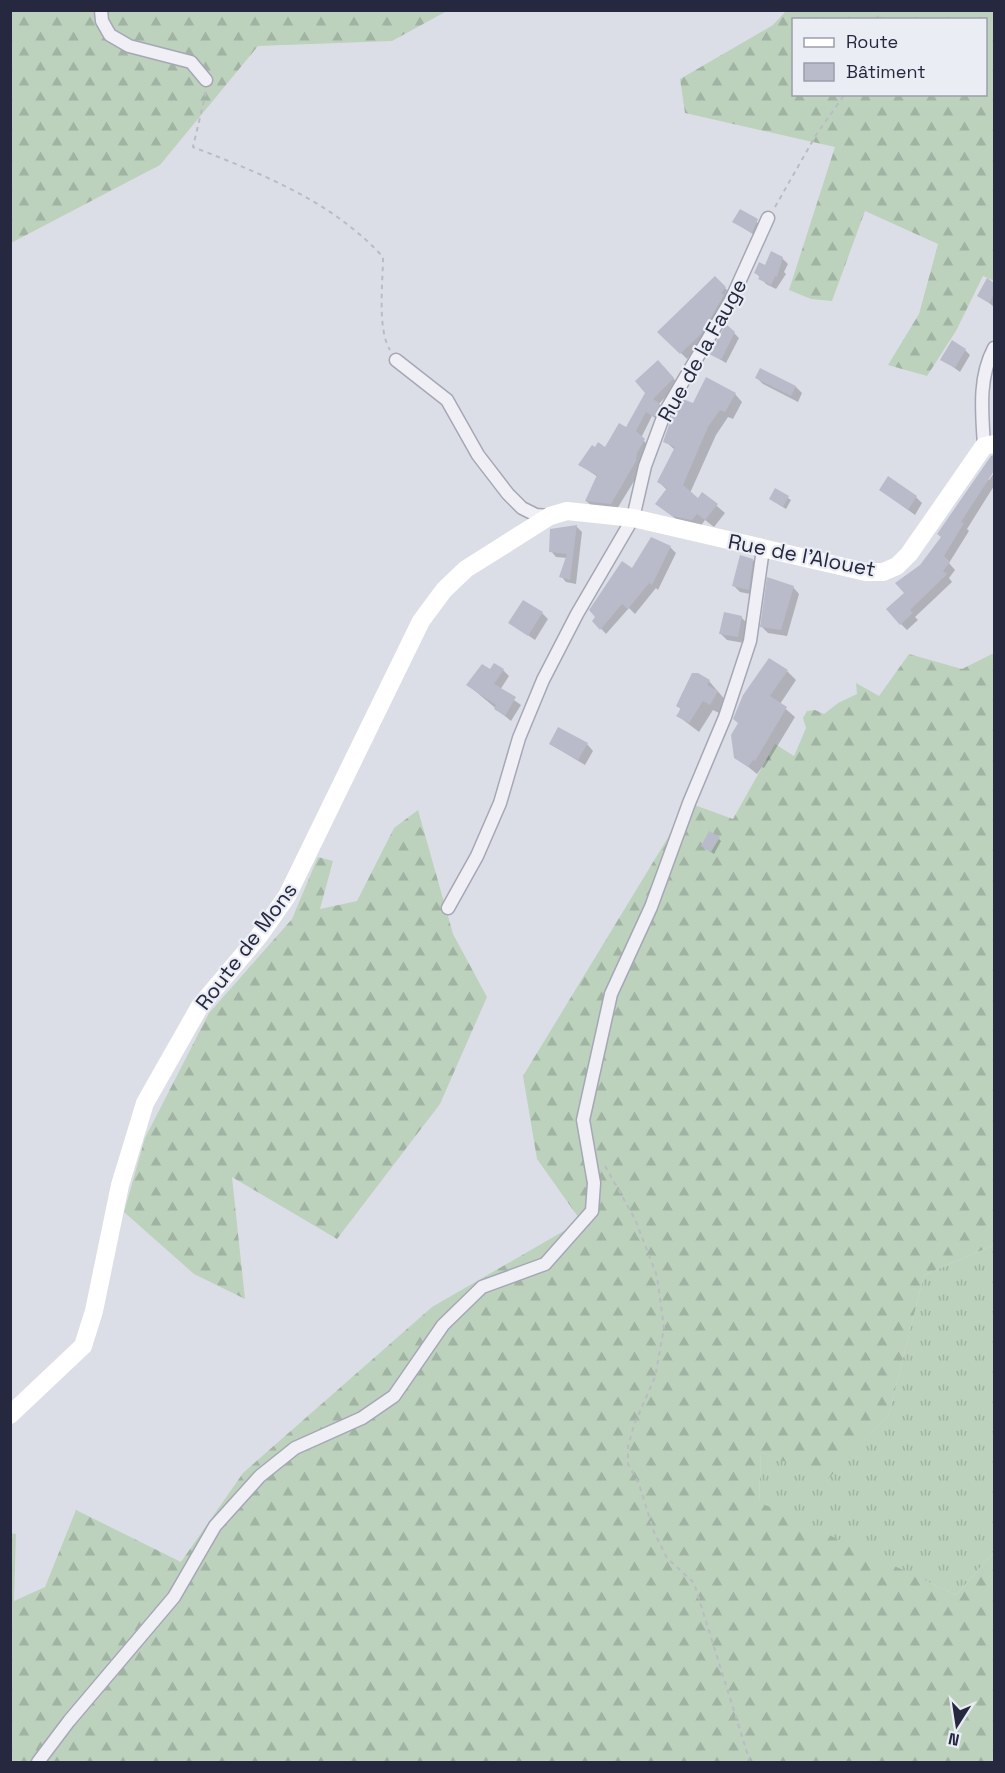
<svg xmlns="http://www.w3.org/2000/svg" width="1005" height="1773" font-family="'Space Grotesk',sans-serif">
	<style>
		.grass { fill: url(#grass-tufts) }
		.forest { fill: url(#forest-firs); fill-rule: evenodd }
		.shadow { fill: #0003 }
		.building { fill: #b9bbca }
		.lines { fill: none; stroke-linecap: round; stroke-linejoin: round }
		.street-casing { stroke: #a5a7b5; stroke-width: 15 }
		.path { stroke: #babbc6; stroke-width: 2; stroke-dasharray: 4.5 4.5; stroke-linecap: butt }
		.street { stroke: #efeff5; stroke-width: 12 }
		.secondary { stroke: #fff; stroke-width: 18 }
		.labels { text-anchor: middle; dominant-baseline: central; stroke-width: 4.5; stroke-linejoin: round; paint-order: stroke }
		.street-label { font-size: 21px; fill: #25283f; stroke: #ebedf5 }
	</style>
	<defs>
		<pattern id="grass-tufts" width="24" height="20" patternUnits="userSpaceOnUse" patternTransform="scale(1.5)"><rect width="24" height="20" fill="#bcd2bc"/><path d="M3 7l-1-3M5 7V3M7 7l1-3M15 17l-1-3M17 17v-4M19 17l1-3" fill="none" stroke="#a1b4a3"/></pattern>
		<pattern id="forest-firs" width="22" height="20" patternUnits="userSpaceOnUse" patternTransform="scale(1.5)"><rect width="22" height="20" fill="#bcd2bc"/><path d="M5 1l3.5 6h-7zM16 11l3.5 6h-7z" fill="#a1b4a3"/></pattern>
	</defs>
	<rect width="100%" height="100%" fill="#dcdee7"/>
	<!-- grass -->
	<path class="grass" d="M994,1245V1552L956,1595L759,1503L761,1452L828,1478L889,1414L924,1275Z"/>
	<!-- forest -->
	<path class="forest" d="M11,11H447L392,41L258,46L160,165L11,243Z
		M786,11H994V281L983,276L956,331L927,376L888,365L919,314L938,244L865,211L832,301L811,299L789,290L835,147L685,113L680,79L773,25ZM794,20H986V94H794Z
		M994,653V1245L924,1275L889,1414L828,1479L761,1452L759,1502L956,1595L994,1552V1762H11L10,1533L16,1534L14,1601L45,1587L76,1510L181,1562L243,1473L432,1307L581,1221L537,1159L523,1076L689,803L733,819L775,744L794,756L806,728L803,718L807,711L815,710L824,714L838,703L857,694L856,683L879,696L909,654L962,669Z
		M418,810L453,934L487,997L440,1104L337,1239L232,1177L245,1299L194,1274L124,1212L145,1138L209,1013L292,919L318,857L333,861L320,909L357,901L394,828Z"/>
	<!-- shadow -->
	<path class="shadow" d="M740,211L764,227L759,238L734,222Z
		M782,258L788,264L784,272L786,274L776,289L766,284L756,273Z
		M715,278L731,294L708,338L687,359L660,332Z
		M988,280L994,284V307L979,295Z
		M734,333L739,338L726,363L711,354Z
		M965,350L970,355L960,372L942,359Z
		M664,367L678,384L659,404L665,411L660,421L652,416L641,438L649,446L642,468L617,509L592,506L586,501L598,477L580,465L606,449L626,429Z
		M761,370L796,387L802,393L798,402L763,384L757,378Z
		M735,394L742,402L733,419L728,417L716,435L690,493L698,500L703,494L725,513L714,527L705,520L700,527L681,523L657,504L667,490L659,482L675,450L665,441L693,405Z
		M994,456V469L986,478L989,480L994,473V486L967,529L969,531L949,563L955,570L949,578L952,582L915,617L918,620L907,630L901,624L906,593Z
		M776,490L791,500L786,509L773,501Z
		M881,490L916,497L922,503L915,515Z
		M576,526L582,532L576,584L566,582L561,576L567,558L556,557L551,551Z
		M670,547L676,553L658,590L656,588L635,614L629,608L606,634L594,621Z
		M753,560L759,566L755,595L740,592L734,586Z
		M793,587L799,594L787,636L768,633L762,627Z
		M542,613L548,619L535,640L510,623Z
		M741,617L747,623L744,643L727,640L721,634Z
		M503,670L509,676L500,690L521,705L511,721L468,685L490,671Z
		M787,671L796,680L780,704L795,717L764,768L762,767L757,774L736,757L733,735Z
		M693,675L709,681L727,702L721,714L713,710L699,732L678,716L684,696L682,694Z
		M550,744H587L593,751L585,765Z
		M719,839L721,841L714,854L705,848Z"/>
	<!-- building -->
	<path class="building" d="M740,209L758,219L752,233L732,222Z
		M771,251L783,257L777,277L775,276L771,285L758,279L760,276L754,273L759,262L765,265Z
		M715,276L726,287L721,293L724,295L702,333L680,354L657,332Z
		M987,278L994,283V294L989,303L977,296Z
		M726,324L735,332L721,360L709,354Z
		M952,340L966,349L955,368L940,360Z
		M658,360L674,378L653,399L660,404L654,417L646,412L636,431L645,439L637,453L636,461L611,504L585,501L597,475L578,465L592,445L595,447L598,442L605,447L619,423L626,427L645,393L635,381Z
		M760,368L796,386L791,396L755,378Z
		M706,377L736,393L725,412L720,410L708,427L683,485L698,498L702,492L718,504L705,520L697,514L692,520L672,516L655,504L667,488L657,482L675,447L663,442L672,416L683,399L693,403Z
		M994,455V471L961,522L964,523L944,556L950,562L943,571L947,574L910,610L913,613L900,625L886,609L904,593L895,583L920,565L941,537L937,534L991,456Z
		M888,476L917,496L908,510L879,490Z
		M775,488L789,496L783,507L769,499Z
		M577,525L574,548L570,580L559,577L567,554L549,552L550,529Z
		M651,537L671,546L652,585L649,583L628,609L622,604L600,630L592,621L595,617L589,610L622,561L632,568Z
		M740,555L753,559L749,590L732,586Z
		M767,577L794,586L781,630L760,627Z
		M523,600L543,612L528,636L508,623Z
		M724,612L742,616L738,637L719,634Z
		M769,658L788,670L770,696L787,707L755,761L753,760L748,767L734,758L731,735L738,723L733,719L743,695Z
		M494,663L504,669L494,684L516,697L505,716L494,709L496,705L466,685L482,664L490,669Z
		M692,673H698L710,680L707,685L718,691L710,705L703,701L689,723L676,716L681,709L676,706Z
		M558,727L588,743L578,760L549,744Z
		M709,831L720,837L711,852L701,846Z"/>
	<g class="lines">
		<!-- street casing -->
		<g class="street-casing">
			<path id="street" d="M101,10L102,21L110,35L129,46L191,62L206,80
				M396,360L447,400L478,455L508,494L522,508L536,515L550,516
				M984,446C982,412 978,378 994,348
				M448,908L477,856L500,803L519,738L543,680L577,614L633,518L645,466L665,412L731,300L768,218
				M38,1762L69,1721L174,1597L215,1526L260,1476L295,1448L362,1418L394,1396L443,1325L482,1287L545,1264L592,1211L594,1183L583,1120L611,994L651,907L689,803L725,717L750,641L763,549"/>
		</g>
		<!-- path -->
		<path class="path" d="M877,20L879,10
			M206,92L193,147C262,174 332,201 383,257C383,282 377,329 390,350
			M775,207L816,135L845,94
			M605,1166L635,1219L657,1276L664,1328L655,1377L634,1425L628,1447V1464L639,1484L654,1532L667,1558L694,1583L750,1762"/>
		<!-- street -->
		<use href="#street" class="street"/>
		<!-- secondary -->
		<path class="secondary" d="M10,1415L83,1346L94,1311L120,1185L145,1103L200,1006L259,936L287,896L421,621L444,590L466,569L550,516L567,511L633,518L866,572H883L897,566L909,554L984,446L994,444"/>
	</g>
	<g class="labels">
		<!-- street labels -->
		<g class="street-label">
			<text transform="translate(702 350) rotate(-61)">Rue de la Fauge</text>
			<text transform="translate(802 555) rotate(11)">Rue de l'Alouet</text>
			<text transform="translate(246 946) rotate(-53)">Route de Mons</text>
		</g>
	</g>
	<!-- border -->
	<rect width="1005" height="1773" fill="none" stroke="#25283f" stroke-width="24"/>
	<!-- legend -->
	<rect x="792" y="18" width="195" height="78" fill="#ebedf5" stroke="#9c9eac" stroke-width="1.5"/>
	<rect x="804" y="38" width="30" height="9" fill="#ffffff" stroke="#9c9eac" stroke-width="1.5"/>
	<text x="846" y="48" font-size="18" fill="#25283f">Route</text>
	<rect x="804" y="63" width="30" height="18" fill="#b9bbca" stroke="#9c9eac" stroke-width="1.5"/>
	<text x="846" y="78" font-size="18" fill="#25283f">Bâtiment</text>
	<!-- north arrow -->
	<g transform="translate(957 1725) rotate(192)" stroke="#ebedf5" stroke-width="4.5" paint-order="stroke">
	<path d="M0-4.5L10 22L0 15L-10 22Z" fill="#25283f"/>
	<text y="-9" font-size="16" font-weight="bold" text-anchor="middle" fill="#25283f">N</text>
	</g>
</svg>
